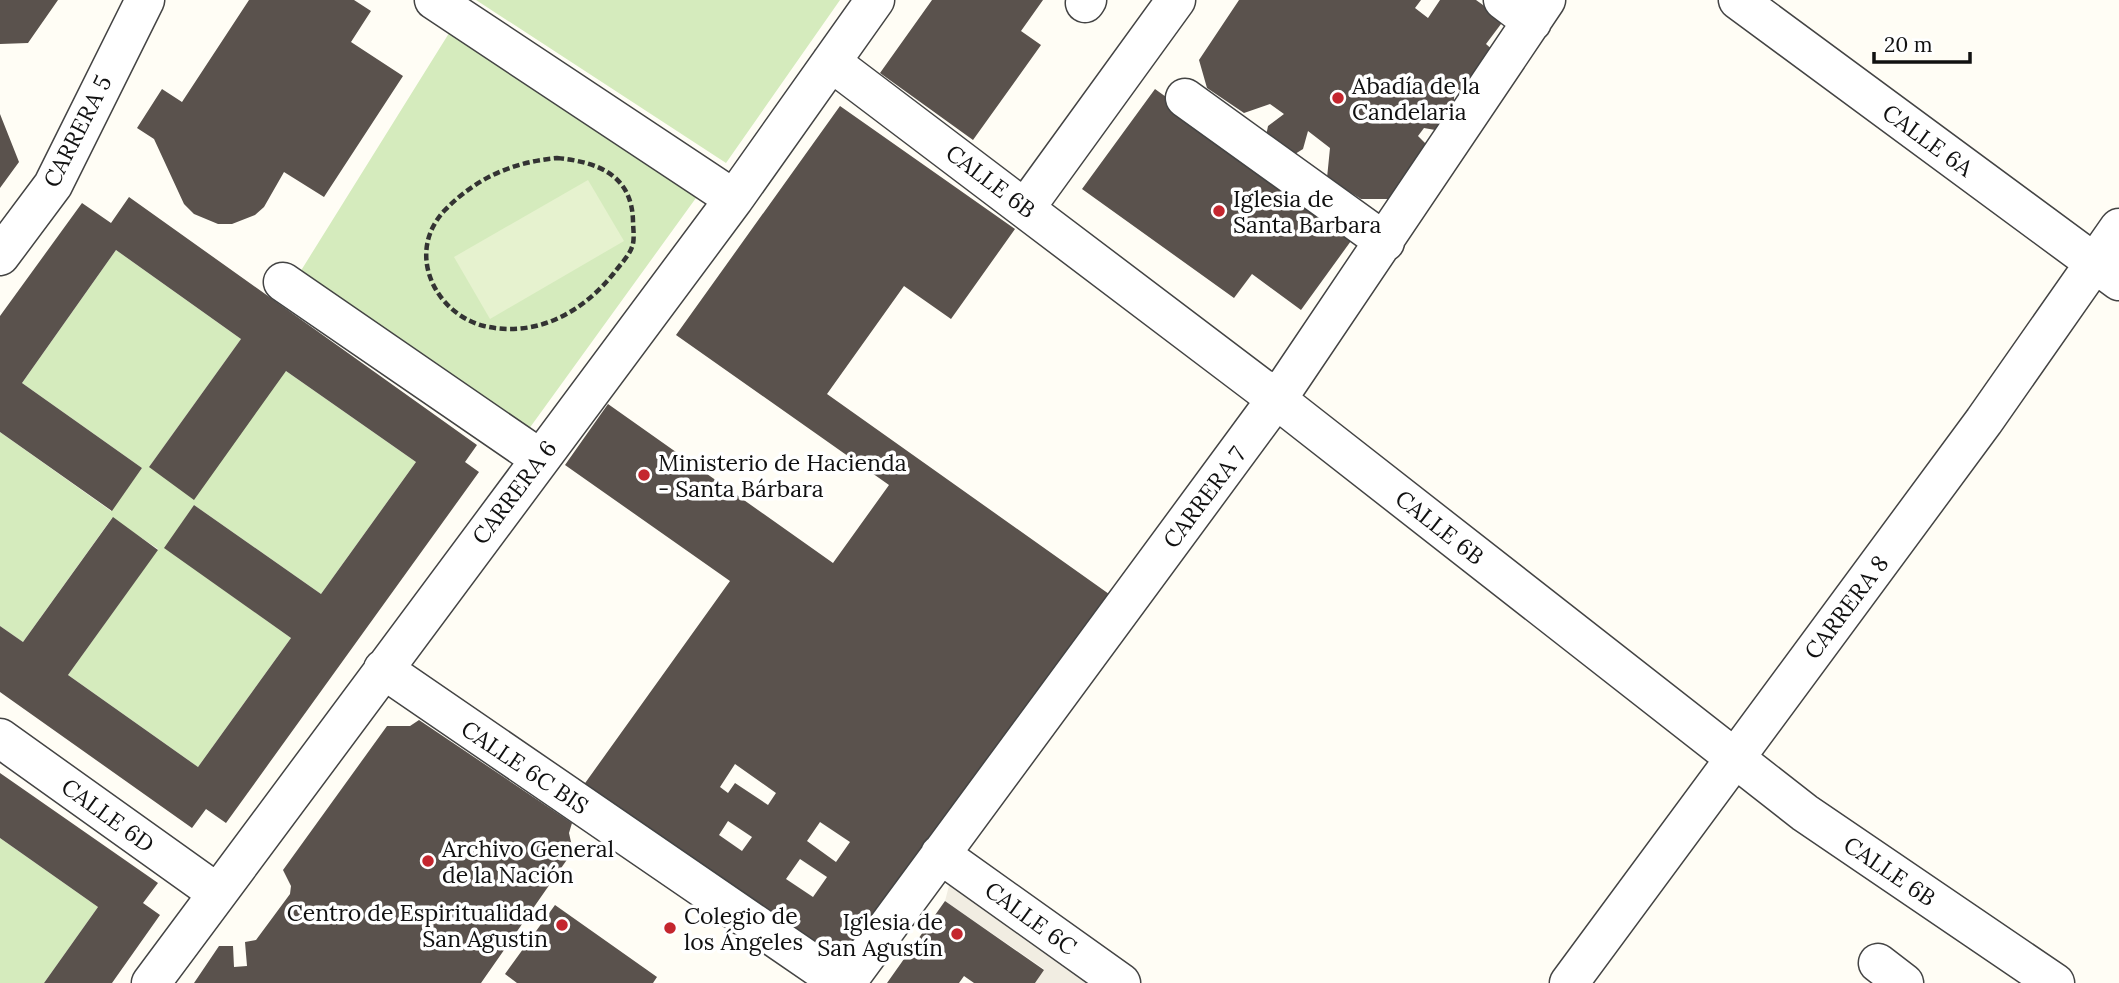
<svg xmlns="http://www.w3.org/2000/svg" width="2119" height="983" font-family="Lora,serif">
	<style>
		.green { fill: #d5ebbd }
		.pitch { fill: #e6f2cf }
		.plaza { fill: #f1ede2 }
		.building { fill: #5a524d; fill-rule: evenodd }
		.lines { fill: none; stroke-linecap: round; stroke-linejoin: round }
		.minor-casing { stroke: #444; stroke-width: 41 }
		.path { stroke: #333; stroke-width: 4.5; stroke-dasharray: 7 3.5; stroke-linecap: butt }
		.minor { stroke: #fff; stroke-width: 38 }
		.poi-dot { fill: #c4262e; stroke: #fff; stroke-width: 2.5 }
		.labels { text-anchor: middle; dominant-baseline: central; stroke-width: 7; stroke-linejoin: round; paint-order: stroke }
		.poi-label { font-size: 23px; fill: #111; stroke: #fff; text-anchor: start }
		.street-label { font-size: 23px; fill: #111; stroke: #fff }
	</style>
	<rect width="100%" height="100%" fill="#fffdf5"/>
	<!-- green -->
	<path class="green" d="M476,0H840L726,163Z
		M451,30L701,191L526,433L297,277Z
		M116,250L241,339L149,467L286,371L416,462L321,594L194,505L165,548L291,638L198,767L68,675L158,549L112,518L23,642L0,626V432L111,511L142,468L22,383Z
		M0,838L98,907L44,983H0Z"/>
	<!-- pitch -->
	<path class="pitch" d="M588,180L624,241L490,319L454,257Z"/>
	<!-- plaza -->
	<path class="plaza" d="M951,878L1099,983H1035L1044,969L945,901Z"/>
	<!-- building -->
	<path class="building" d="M0,0H58L28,43L0,44Z
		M249,0H354L371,11L351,42L403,76L324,197L284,172L264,207L255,215L232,224H218L194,214L184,204L154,139L137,128L162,89L182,102Z
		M932,0H1043L1021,31L1041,45L973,140L880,73Z
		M1239,0H1421L1415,8L1428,18L1440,0H1476L1504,20L1486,44L1496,53L1467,95L1455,87L1453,111L1443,127L1435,130L1424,128L1418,136L1426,144L1390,199H1361L1327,178L1330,148L1308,131L1303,149L1295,154L1266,136L1268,126L1284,114L1270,104L1244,113L1207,88L1199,60Z
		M1155,89L1356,234L1301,310L1252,274L1234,298L1082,189Z
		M840,106L1015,229L951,319L904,286L827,394L1109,594L842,968L583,786L730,581L565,465L608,404L833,563L889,485L676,335ZM735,764L776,793L768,805L735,783L728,793L720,787ZM728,821L752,837L742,851L719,835ZM820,822L850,842L836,862L807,841ZM800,859L827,877L813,897L786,879Z
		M0,114L19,162L0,188Z
		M129,197L477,445L465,462L479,472L226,823L206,809L192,828L0,692V626L23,642L113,517L158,550L68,675L198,767L291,638L164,548L194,505L321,594L416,462L286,371L194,500L149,467L241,339L116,250L22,383L142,468L112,511L0,432V316L82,203L111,223Z
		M419,720L572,823L569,833L573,851L481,983H194L219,946H233L234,967L247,966L245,942L256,940L290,894L291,886L283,870L387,726H410Z
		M0,773L158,883L143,903L160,915L112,983H44L98,907L0,838Z
		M945,901L1044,970L1035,983H974L964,976L959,983H887Z
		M555,905L657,977L653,983H517L505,974Z"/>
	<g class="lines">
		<!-- minor casing -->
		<g class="minor-casing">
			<path id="minor" d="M434,0L734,199
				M1503,0L1532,22
				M1738,0L2119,281
				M1085,3L1087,0
				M831,62L1276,399L1805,813L2055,983
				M1185,98L1385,242
				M1026,207L1176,0
				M0,256L53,185L145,0
				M283,282L539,458
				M383,669L841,983
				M0,738L217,893
				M940,854L1121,983
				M1878,963L1904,983
				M151,983L734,199L875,0
				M846,983L1288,383L1546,0
				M1569,983L1984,421L2119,228"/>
		</g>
		<!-- path -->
		<path class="path" d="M557,158C598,162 632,175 633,221C633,228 635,240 632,247C629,256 619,266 614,273C582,313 536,338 484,326C434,313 405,252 445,210C476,178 513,162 557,158Z"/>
		<!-- minor -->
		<use href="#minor" class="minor"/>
	</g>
	<!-- markers -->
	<g class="poi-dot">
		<circle cx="1338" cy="98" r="7"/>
		<circle cx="1219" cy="211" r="7"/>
		<circle cx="644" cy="475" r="7"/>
		<circle cx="428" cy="861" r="7"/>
		<circle cx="562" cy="925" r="7"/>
		<circle cx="670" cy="928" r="7"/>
		<circle cx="957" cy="934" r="7"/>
	</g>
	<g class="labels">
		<!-- poi labels -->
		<g class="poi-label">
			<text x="1352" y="85">Abadía de la<tspan x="1352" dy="26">Candelaria</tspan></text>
			<text x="1233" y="198">Iglesia de<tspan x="1233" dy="26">Santa Barbara</tspan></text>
			<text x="658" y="462">Ministerio de Hacienda<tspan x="658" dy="26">- Santa Bárbara</tspan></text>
			<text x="442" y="848">Archivo General<tspan x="442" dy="26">de la Nación</tspan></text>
			<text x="548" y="912" text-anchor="end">Centro de Espiritualidad<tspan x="548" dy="26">San Agustin</tspan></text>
			<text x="684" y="915">Colegio de<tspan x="684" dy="26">los Ángeles</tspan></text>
			<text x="943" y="921" text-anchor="end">Iglesia de<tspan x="943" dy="26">San Agustín</tspan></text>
		</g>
		<!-- street labels -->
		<g class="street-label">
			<text transform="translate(77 131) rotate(-63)">CARRERA 5</text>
			<text transform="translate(1928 140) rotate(36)">CALLE 6A</text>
			<text transform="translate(991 181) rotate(37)">CALLE 6B</text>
			<text transform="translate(514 492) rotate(-53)">CARRERA 6</text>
			<text transform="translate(1204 497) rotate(-53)">CARRERA 7</text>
			<text transform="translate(1440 527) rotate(38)">CALLE 6B</text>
			<text transform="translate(1846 607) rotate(-53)">CARRERA 8</text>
			<text transform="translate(525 767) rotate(34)">CALLE 6C BIS</text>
			<text transform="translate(108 815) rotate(36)">CALLE 6D</text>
			<text transform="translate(1890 871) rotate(34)">CALLE 6B</text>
			<text transform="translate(1031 918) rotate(36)">CALLE 6C</text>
		</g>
	</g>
	<!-- scale -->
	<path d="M1874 52v10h96v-10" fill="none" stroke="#111111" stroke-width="3.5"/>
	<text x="1884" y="52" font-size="21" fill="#111111" stroke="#ffffff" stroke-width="5" paint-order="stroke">20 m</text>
</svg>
